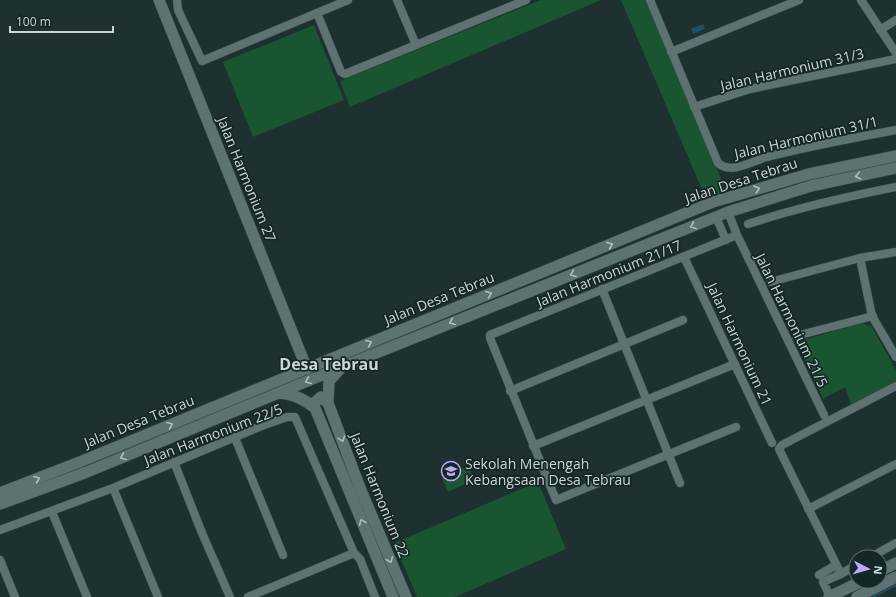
<svg xmlns="http://www.w3.org/2000/svg" width="896" height="597" font-family="'Open Sans',sans-serif">
	<style>
		.green { fill: #1a5532 }
		.water { fill: #1f4e68 }
		.lines { fill: none; stroke-linecap: round; stroke-linejoin: round }
		.stream { stroke: #1f4e68; stroke-width: 2 }
		.street-casing { stroke: #3e4d4d; stroke-width: 9 }
		.secondary-casing { stroke: #3e4d4d; stroke-width: 12 }
		.street { stroke: #5e7271; stroke-width: 8 }
		.secondary { stroke: #5e7271; stroke-width: 11 }
		.oneway { stroke: #b0bdbc }
		.labels { text-anchor: middle; dominant-baseline: central; stroke-width: 3.5; stroke-linejoin: round; paint-order: stroke }
		.street-label { font-size: 14px; fill: #cbd6d5; stroke: #152626 }
		.poi-label { font-size: 14px; fill: #cbd6d5; stroke: #152626; text-anchor: start }
		.quarter-label { font-size: 16px; font-weight: bold; fill: #cbd6d5; stroke: #152626 }
	</style>
	<rect width="100%" height="100%" fill="#1e302f"/>
	<!-- green -->
	<path class="green" d="M541,0H601L350,107L340,81Z
		M621,0H648L726,191L706,199Z
		M314,25L344,100L253,137L223,62Z
		M862,323L872,327L896,370V381L851,404L845,387L823,399L797,342Z
		M468,466L474,480L448,492L442,478Z
		M538,482L566,549L455,597H417L394,543Z"/>
	<!-- water -->
	<path class="water" d="M703,24L705,29L693,34L691,29Z"/>
	<g class="lines">
		<!-- stream -->
		<path class="stream" d="M873,597L896,585"/>
		<!-- street casing -->
		<g class="street-casing">
			<path id="street" d="M177,0L178,10L202,61L348,0
				M397,0L416,45
				M650,0L718,163C731,175 752,161 767,157C809,146 853,138 896,130
				M861,0L896,53
				M317,13L341,72L345,74L526,0
				M880,30L896,20
				M671,52L799,0
				M694,107L750,89L896,59
				M728,212L737,235L824,415
				M716,217L726,240
				M748,224C797,208 845,197 896,187
				M684,257L772,443
				M860,258L872,316L896,357
				M770,282L860,258L896,252
				M602,289L680,483
				M796,336L873,316
				M510,391L683,320
				M736,427L556,500L490,338V335L737,235
				M235,438L283,555
				M533,446L735,364
				M174,462L202,533L230,597
				M113,488L158,597
				M808,509L896,464
				M52,512L87,597
				M0,530L113,488L264,425L287,417H295L354,553L360,559L375,597
				M871,557L896,543
				M0,560L15,597
				M856,565L841,574L779,449L782,445L896,386
				M819,575L836,565
				M823,582L841,574
				M823,582L830,596
				M248,597L354,553"/>
		</g>
		<!-- secondary casing -->
		<g class="secondary-casing">
			<path id="secondary" d="M159,0L307,369
				M340,369L329,381L328,403L360,488L406,597
				M280,393C295,395 304,399 315,408
				M328,403L321,397L314,403L315,408L393,597
				M0,493L82,461L713,202L809,174L896,156
				M0,504L87,472L344,366L728,212L811,186L896,168
				M880,571L896,563
				M829,597L862,581
				M857,597L896,577"/>
		</g>
		<!-- street -->
		<use href="#street" class="street"/>
		<!-- secondary -->
		<use href="#secondary" class="secondary"/>
	</g>
	<!-- one-way arrows -->
	<defs><path id="oneway-chevron" d="M-2-3.5L2.5 0L-2 3.5" fill="none" stroke-width="1.6" stroke-linecap="round" stroke-linejoin="round"/></defs>
	<g class="oneway">
		<use href="#oneway-chevron" transform="translate(858 176) rotate(168)"/>
		<use href="#oneway-chevron" transform="translate(757 189) rotate(-16)"/>
		<use href="#oneway-chevron" transform="translate(693 226) rotate(158)"/>
		<use href="#oneway-chevron" transform="translate(610 245) rotate(-22)"/>
		<use href="#oneway-chevron" transform="translate(573 274) rotate(158)"/>
		<use href="#oneway-chevron" transform="translate(489 294) rotate(-22)"/>
		<use href="#oneway-chevron" transform="translate(452 322) rotate(158)"/>
		<use href="#oneway-chevron" transform="translate(369 343) rotate(-22)"/>
		<use href="#oneway-chevron" transform="translate(308 381) rotate(157)"/>
		<use href="#oneway-chevron" transform="translate(170 425) rotate(-22)"/>
		<use href="#oneway-chevron" transform="translate(342 439) rotate(69)"/>
		<use href="#oneway-chevron" transform="translate(123 457) rotate(158)"/>
		<use href="#oneway-chevron" transform="translate(37 479) rotate(-22)"/>
		<use href="#oneway-chevron" transform="translate(362 522) rotate(-112)"/>
		<use href="#oneway-chevron" transform="translate(390 560) rotate(67)"/>
	</g>
	<!-- icons -->
	<defs>
		<g id="school-ring" transform="scale(1)"><circle r="9.5" fill="#152626" stroke="#bea9f4" stroke-width="1.5"/><path d="M0-5L7-2L0 1L-7-2ZM-4 1L0 2.5L4 1V4Q0 6-4 4Z" fill="#bea9f4"/></g>
	</defs>
	<g fill-rule="evenodd">
		<use href="#school-ring" x="451" y="471"/>
	</g>
	<g class="labels">
		<!-- street labels -->
		<g class="street-label">
			<text transform="translate(792 69) rotate(-13)">Jalan Harmonium 31/3</text>
			<text transform="translate(806 137) rotate(-13)">Jalan Harmonium 31/1</text>
			<text transform="translate(247 179) rotate(68)">Jalan Harmonium 27</text>
			<text transform="translate(741 180) rotate(-18)">Jalan Desa Tebrau</text>
			<text transform="translate(609 273) rotate(-22)">Jalan Harmonium 21/17</text>
			<text transform="translate(439 298) rotate(-22)">Jalan Desa Tebrau</text>
			<text transform="translate(792 320) rotate(64)">Jalan Harmonium 21/5</text>
			<text transform="translate(740 344) rotate(65)">Jalan Harmonium 21</text>
			<text transform="translate(139 421) rotate(-22)">Jalan Desa Tebrau</text>
			<text transform="translate(213 434) rotate(-21)">Jalan Harmonium 22/5</text>
			<text transform="translate(380 495) rotate(68)">Jalan Harmonium 22</text>
		</g>
		<!-- poi labels -->
		<g class="poi-label">
			<text x="465" y="463">Sekolah Menengah<tspan x="465" dy="16">Kebangsaan Desa Tebrau</tspan></text>
		</g>
		<!-- quarter labels -->
		<g class="quarter-label">
			<text x="329" y="364">Desa Tebrau</text>
		</g>
	</g>
	<!-- north arrow -->
	<g transform="translate(868 569) rotate(96)"><circle r="19" fill="#152626" stroke="#5e6c6c"/>
	<path d="M0-3L7 15L0 10L-7 15Z" fill="#bea9f4"/>
	<text y="-6" font-size="11" font-weight="bold" text-anchor="middle" fill="#cbd6d5">N</text>
	</g>
	<!-- scale -->
	<path d="M10 26v6h103v-6" fill="none" stroke="#cbd6d5" stroke-width="2"/>
	<text x="16" y="26" font-size="12" fill="#cbd6d5" stroke="#152626" stroke-width="3" paint-order="stroke">100 m</text>
</svg>
